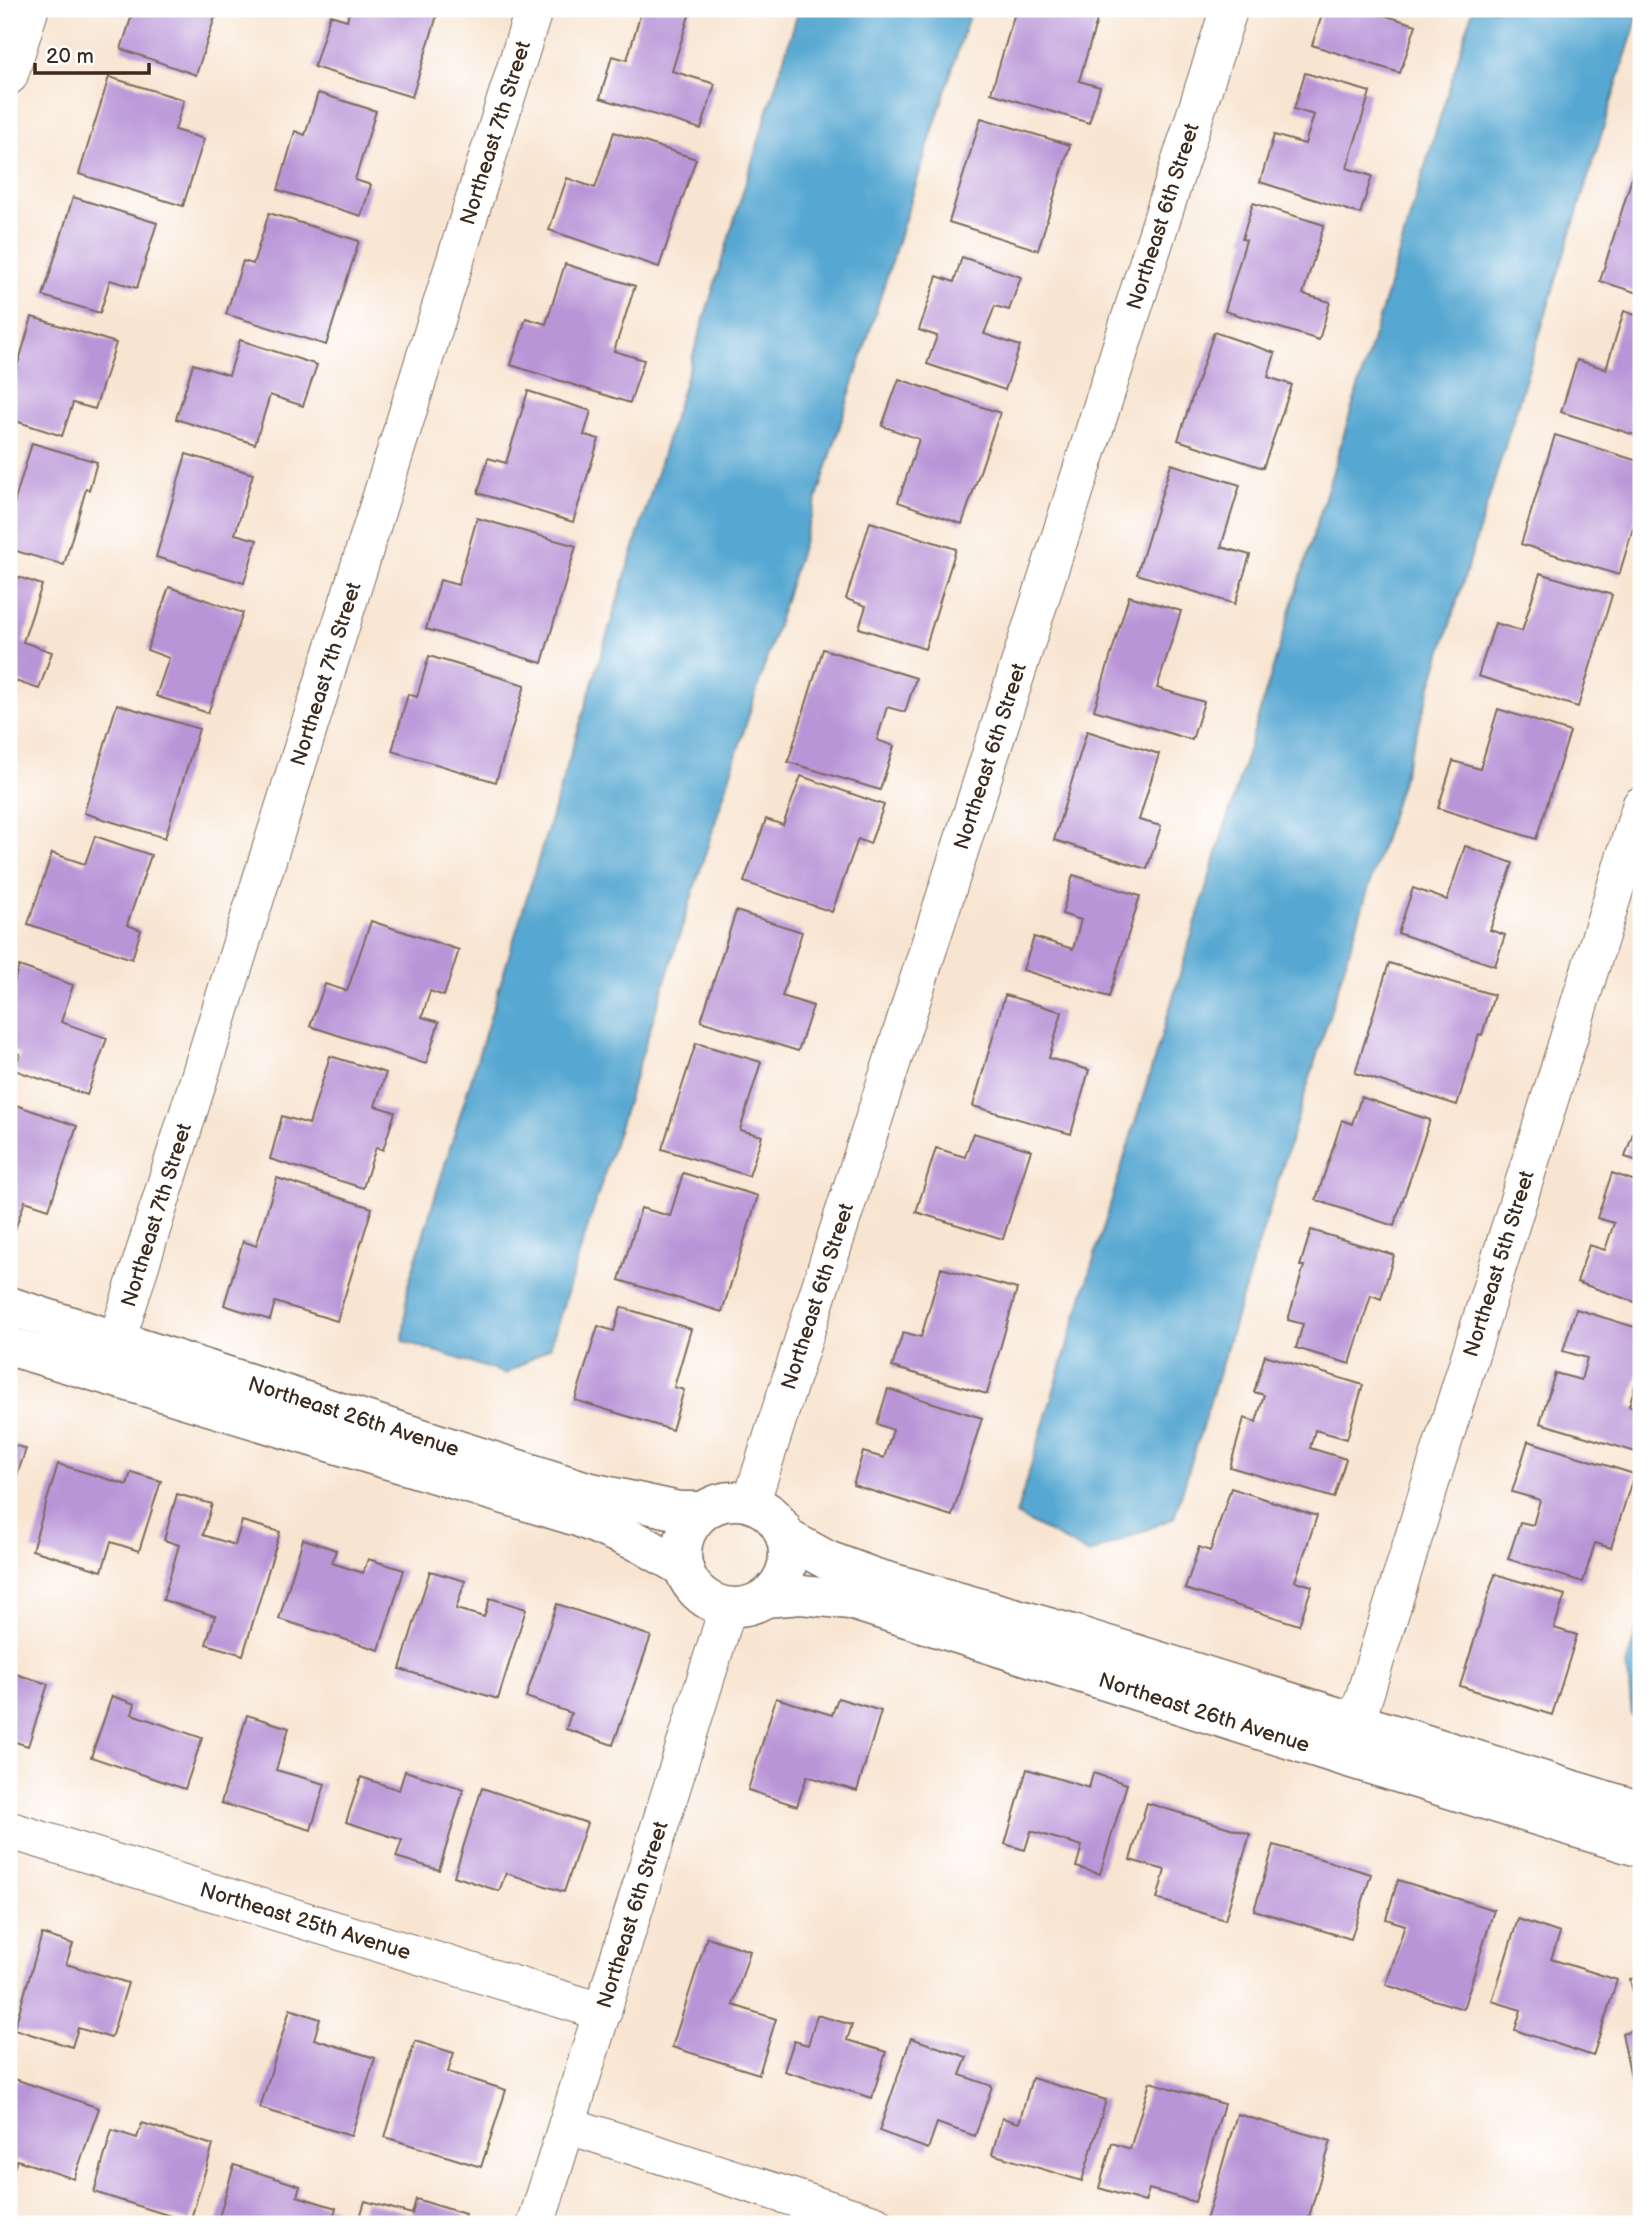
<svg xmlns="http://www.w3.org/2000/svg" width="1650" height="2233" font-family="'Balsamiq Sans',sans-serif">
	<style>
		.water { fill: #57a7d1; stroke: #496878; stroke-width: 2 }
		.building { fill: #b995d7 }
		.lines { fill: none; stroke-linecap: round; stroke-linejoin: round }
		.minor-casing { stroke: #7d6b5d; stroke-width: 39 }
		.tertiary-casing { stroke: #7d6b5d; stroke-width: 41 }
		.minor { stroke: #fff; stroke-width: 37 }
		.tertiary { stroke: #fff; stroke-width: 38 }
		.labels { text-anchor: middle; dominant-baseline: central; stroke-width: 7; stroke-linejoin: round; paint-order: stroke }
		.street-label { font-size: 21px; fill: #3b2a1e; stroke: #fff }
	</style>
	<rect width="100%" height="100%" fill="#fff"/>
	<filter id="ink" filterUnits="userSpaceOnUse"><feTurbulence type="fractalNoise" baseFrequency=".0143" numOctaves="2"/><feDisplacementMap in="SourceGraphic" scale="14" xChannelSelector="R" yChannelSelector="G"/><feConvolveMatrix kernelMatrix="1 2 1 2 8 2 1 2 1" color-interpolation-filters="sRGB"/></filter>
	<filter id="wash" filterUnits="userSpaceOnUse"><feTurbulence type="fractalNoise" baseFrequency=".00686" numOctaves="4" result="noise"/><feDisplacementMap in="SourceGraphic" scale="28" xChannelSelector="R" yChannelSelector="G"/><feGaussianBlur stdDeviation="1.57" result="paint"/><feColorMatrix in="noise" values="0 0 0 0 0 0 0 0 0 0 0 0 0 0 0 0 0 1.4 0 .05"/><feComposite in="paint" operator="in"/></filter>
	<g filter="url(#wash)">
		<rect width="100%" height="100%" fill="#f8e5d1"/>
		<!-- water -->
		<path class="water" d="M799,9H971L550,1347L506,1374L403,1341L408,1285Z
			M1473,9H1640L1174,1518L1089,1554L1016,1515Z
			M1641,1617V1718L1632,1715L1627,1662Z"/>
		<g id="blocks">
			<!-- building -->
			<path class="building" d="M134,9H200L216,14L196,75L121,49Z
				M350,9H439L412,97L314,67L330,15L347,20Z
				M642,9H691L672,71L715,84L701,129L600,98L612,56L627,60Z
				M1016,9L1100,10L1079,81L1100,87L1089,123L991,93Z
				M1324,9H1382L1380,14L1416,25L1400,73L1312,45Z
				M1305,73L1370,92L1347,168L1372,176L1360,214L1260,182L1274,135L1305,144L1314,115L1294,109Z
				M109,77L184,100L175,130L204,139L183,206L79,174Z
				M318,93L376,111L355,180L371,185L361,216L278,190L295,131L305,135Z
				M981,118L1070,145L1038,250L949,222Z
				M614,132L696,159L659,267L549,230L567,178L595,188Z
				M1635,168L1641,170V294L1600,281Z
				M73,197L157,223L137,288L110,280L100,313L43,296Z
				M1253,203L1324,225L1303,294L1330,302L1319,340L1225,311L1246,240L1242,239Z
				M269,213L359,241L326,345L226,314L243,261L253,264Z
				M962,257L1021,277L1009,310L995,306L984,334L1020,346L1005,390L927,364L937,336L919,330L937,276L954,282Z
				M565,264L635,286L614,351L644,360L630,403L511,365L526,318L546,324Z
				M1624,311L1641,317V437L1561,412L1577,360L1606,369Z
				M32,317L116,343L95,409L73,403L62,436L9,419V394Z
				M1214,332L1275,353L1268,377L1292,385L1263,468L1178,440Z
				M240,340L317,365L303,406L270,395L255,444L176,419L193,364L229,375Z
				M899,379L1000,413L962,524L898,502L919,439L882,426Z
				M528,391L591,411L584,435L599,439L573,522L478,493L488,458L506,463Z
				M1555,435L1641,462V502L1619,575L1521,544Z
				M32,443L97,462L89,490L86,489L64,565L9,549V520Z
				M186,454L253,474L235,534L257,540L244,583L156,557Z
				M1171,464L1240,485L1221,547L1250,555L1235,604L1137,574Z
				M477,518L576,546L542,663L426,629L440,580L458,585Z
				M870,522L956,549L925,649L859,628L866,606L846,599Z
				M1540,573L1612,595L1578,707L1478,676L1495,623L1522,631Z
				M9,574L42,585L23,642L52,652L39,689L9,679Z
				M169,587L243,613L208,713L156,696L169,658L147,650Z
				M1129,596L1181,611L1157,688L1204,702L1192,740L1094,710Z
				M823,649L916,678L905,712L887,707L877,740L894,746L880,790L788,762Z
				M429,656L525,685L496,782L392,751L408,694L417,697Z
				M117,704L199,729L165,838L84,813Z
				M1498,709L1570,732L1536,839L1438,808L1453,761L1480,769Z
				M1087,731L1159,754L1139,820L1161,826L1147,869L1054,840Z
				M801,776L884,805L870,844L858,839L832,912L744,882L766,819L783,825Z
				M95,836L151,855L127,925L141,930L132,959L28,924L52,853L85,864Z
				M1465,846L1513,863L1490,930L1505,935L1495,966L1398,933L1413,888L1447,900Z
				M1073,875L1140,896L1109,997L1023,970L1034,937L1073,949L1081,920L1062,914Z
				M736,911L802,932L782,996L813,1006L798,1051L701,1021Z
				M371,921L459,950L444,996L430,991L422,1017L439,1022L426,1064L310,1026L325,984L347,991Z
				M1389,963L1494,995L1482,1035L1479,1034L1457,1105L1355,1073Z
				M19,966L73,985L61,1022L107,1038L87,1095L14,1070L20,1054L9,1050V998Z
				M1005,995L1062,1012L1049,1058L1089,1070L1071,1134L973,1106Z
				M696,1043L761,1062L740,1130L762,1136L749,1176L662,1149Z
				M330,1056L386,1073L375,1106L395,1112L383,1150L376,1147L363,1188L270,1159L282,1116L309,1124Z
				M1361,1097L1430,1120L1394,1226L1316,1200L1342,1120L1352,1124Z
				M10,1103L77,1126L49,1209L25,1201L15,1229L9,1226Z
				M1641,1109V1162L1625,1157Z
				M973,1133L1031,1150L1003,1239L916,1212L936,1148L965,1157Z
				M683,1173L758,1196L722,1312L619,1280L641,1208L670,1216Z
				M1612,1173L1641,1183V1304L1577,1282L1589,1245L1605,1250L1614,1223L1597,1218Z
				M277,1178L372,1208L337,1321L275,1302L270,1320L224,1305L243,1241L256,1246Z
				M1311,1230L1394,1255L1381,1299L1371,1295L1350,1364L1296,1348L1303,1324L1288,1320L1304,1266H1300Z
				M941,1268L1017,1289L987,1394L892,1367L903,1332L921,1337Z
				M621,1307L691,1329L674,1387L684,1390L672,1430L575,1400L598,1326L614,1331Z
				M1576,1309L1641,1329V1376L1638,1375L1629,1406L1641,1410L1639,1453L1540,1423L1555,1373L1581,1380L1587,1358L1563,1351Z
				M1265,1355L1363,1385L1347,1439L1315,1430L1310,1448L1346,1459L1334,1498L1230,1467L1244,1418L1256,1422L1264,1395L1254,1392Z
				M888,1389L982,1418L952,1516L853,1485L863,1452L884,1458L893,1430L877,1424Z
				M1528,1441L1634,1474L1611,1548L1595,1543L1583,1582L1508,1559L1520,1522L1533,1525L1540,1500L1512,1492Z
				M9,1443L26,1449L9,1498Z
				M58,1464L127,1485L131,1472L161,1481L139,1551L111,1542L102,1571L32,1550Z
				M1231,1488L1317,1516L1295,1581L1312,1586L1299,1625L1185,1589L1199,1547L1210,1551Z
				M177,1494L212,1504L203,1535L235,1545L242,1521L280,1532L243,1655L206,1644L215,1616L163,1600L179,1545L164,1540Z
				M303,1539L336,1550L332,1563L363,1573L368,1559L404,1570L379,1650L279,1619Z
				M430,1571L465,1581L456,1609L484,1617L490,1598L526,1609L498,1699L400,1669Z
				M1495,1574L1565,1595L1554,1628L1577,1635L1552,1715L1460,1686Z
				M557,1604L651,1636L613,1745L566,1729L571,1713L526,1697Z
				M9,1672L48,1684L28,1746L9,1740Z
				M112,1696L135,1704L132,1714L202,1738L185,1789L91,1757Z
				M776,1698L832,1715L838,1698L881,1711L857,1791L807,1776L797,1806L748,1790Z
				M247,1715L289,1728L276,1770L325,1784L311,1830L221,1803Z
				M1027,1769L1089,1788L1093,1773L1127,1784L1100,1874L1076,1867L1082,1846L1031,1831L1025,1850L1005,1844Z
				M405,1771L464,1789L439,1870L396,1857L402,1840L346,1822L361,1777L399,1790Z
				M482,1788L587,1823L564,1892L506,1873L499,1891L454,1876Z
				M1147,1803L1250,1834L1225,1920L1157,1899L1165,1870L1130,1860Z
				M1274,1845L1371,1874L1351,1939L1254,1910Z
				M1398,1880L1494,1910L1463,2009L1386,1985L1405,1925L1386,1919Z
				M1518,1919L1560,1933L1551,1959L1617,1980L1593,2056L1515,2030L1521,2010L1492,2001Z
				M42,1934L73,1944L66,1964L128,1983L111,2038L78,2028L72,2047L14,2029Z
				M707,1937L750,1951L733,2005L776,2019L759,2074L672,2047Z
				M1641,1977V2023H1640L1630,1979Z
				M290,2009L320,2019L314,2039L375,2058L351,2136L260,2108Z
				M817,2015L852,2025L847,2040L886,2052L872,2098L784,2071L794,2041L808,2045Z
				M1641,2028V2096L1635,2097L1622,2033Z
				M911,2038L967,2057L960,2075L992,2086L975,2136L937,2123L928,2149L879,2131Z
				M415,2041L454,2053L448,2072L506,2090L481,2167L385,2137Z
				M9,2077L99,2108L74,2179L17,2160L12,2175L9,2173Z
				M1032,2078L1106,2100L1082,2181L992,2154L1002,2118L1019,2123Z
				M1150,2082L1224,2104L1195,2202L1149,2189L1145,2202L1099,2188L1112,2143L1130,2149Z
				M1237,2114L1331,2141L1307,2224H1205Z
				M142,2123L213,2145L190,2222L94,2192L112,2130L137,2138Z
				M234,2165L300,2186L297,2196L336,2208L331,2224H217Z
				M416,2199L465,2214L462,2224H358L365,2201L412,2214Z"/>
		</g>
	</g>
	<g filter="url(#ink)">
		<use href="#blocks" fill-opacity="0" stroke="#7d6b5d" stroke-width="2"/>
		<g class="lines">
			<!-- minor casing -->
			<g class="minor-casing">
				<g id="minor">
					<path d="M9,76L30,9"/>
					<path id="s1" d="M117,1340L534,9"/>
					<path id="s2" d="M751,1503L1229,9"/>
					<path id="s3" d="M1356,1723L1641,805"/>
					<path id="s4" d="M9,1830L603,2012"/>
					<path d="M567,2125L875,2224"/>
					<path id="s5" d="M536,2224L728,1607"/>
				</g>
			</g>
			<!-- tertiary casing -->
			<g class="tertiary-casing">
				<g id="tertiary">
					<path id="s6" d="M9,1306L587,1491L679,1511H704"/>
					<path d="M9,1346L578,1517L640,1543L684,1568"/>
					<circle cx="735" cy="1554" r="53"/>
					<path d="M785,1537L827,1560L876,1578L1069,1633L1641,1811"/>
					<path id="s7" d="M765,1598L801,1595L850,1600L1332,1753L1641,1848"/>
				</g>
			</g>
			<!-- minor -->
			<use href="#minor" class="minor"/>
			<!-- tertiary -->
			<use href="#tertiary" class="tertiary"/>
		</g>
	</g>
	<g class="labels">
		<!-- street labels -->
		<g class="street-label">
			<text stroke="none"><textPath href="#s1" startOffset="1265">Northeast 7th Street</textPath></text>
			<text stroke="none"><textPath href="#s2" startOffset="1351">Northeast 6th Street</textPath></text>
			<text stroke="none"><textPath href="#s1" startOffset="698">Northeast 7th Street</textPath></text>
			<text stroke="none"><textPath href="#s2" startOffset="784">Northeast 6th Street</textPath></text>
			<text stroke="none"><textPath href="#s1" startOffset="131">Northeast 7th Street</textPath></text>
			<text stroke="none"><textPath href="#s3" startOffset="481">Northeast 5th Street</textPath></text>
			<text stroke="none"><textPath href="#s2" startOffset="217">Northeast 6th Street</textPath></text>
			<text stroke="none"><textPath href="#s6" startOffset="362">Northeast 26th Avenue</textPath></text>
			<text stroke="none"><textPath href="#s7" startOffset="457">Northeast 26th Avenue</textPath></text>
			<text stroke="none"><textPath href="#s5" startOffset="324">Northeast 6th Street</textPath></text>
			<text stroke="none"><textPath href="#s4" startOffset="310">Northeast 25th Avenue</textPath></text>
		</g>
	</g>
	<!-- margin -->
	<rect width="1650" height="2233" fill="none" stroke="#fff" stroke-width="35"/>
	<!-- scale -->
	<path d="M35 63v10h114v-10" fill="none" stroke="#3b2a1e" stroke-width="3.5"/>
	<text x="46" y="63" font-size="21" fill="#3b2a1e" stroke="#ffffff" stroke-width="5" paint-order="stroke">20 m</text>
</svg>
